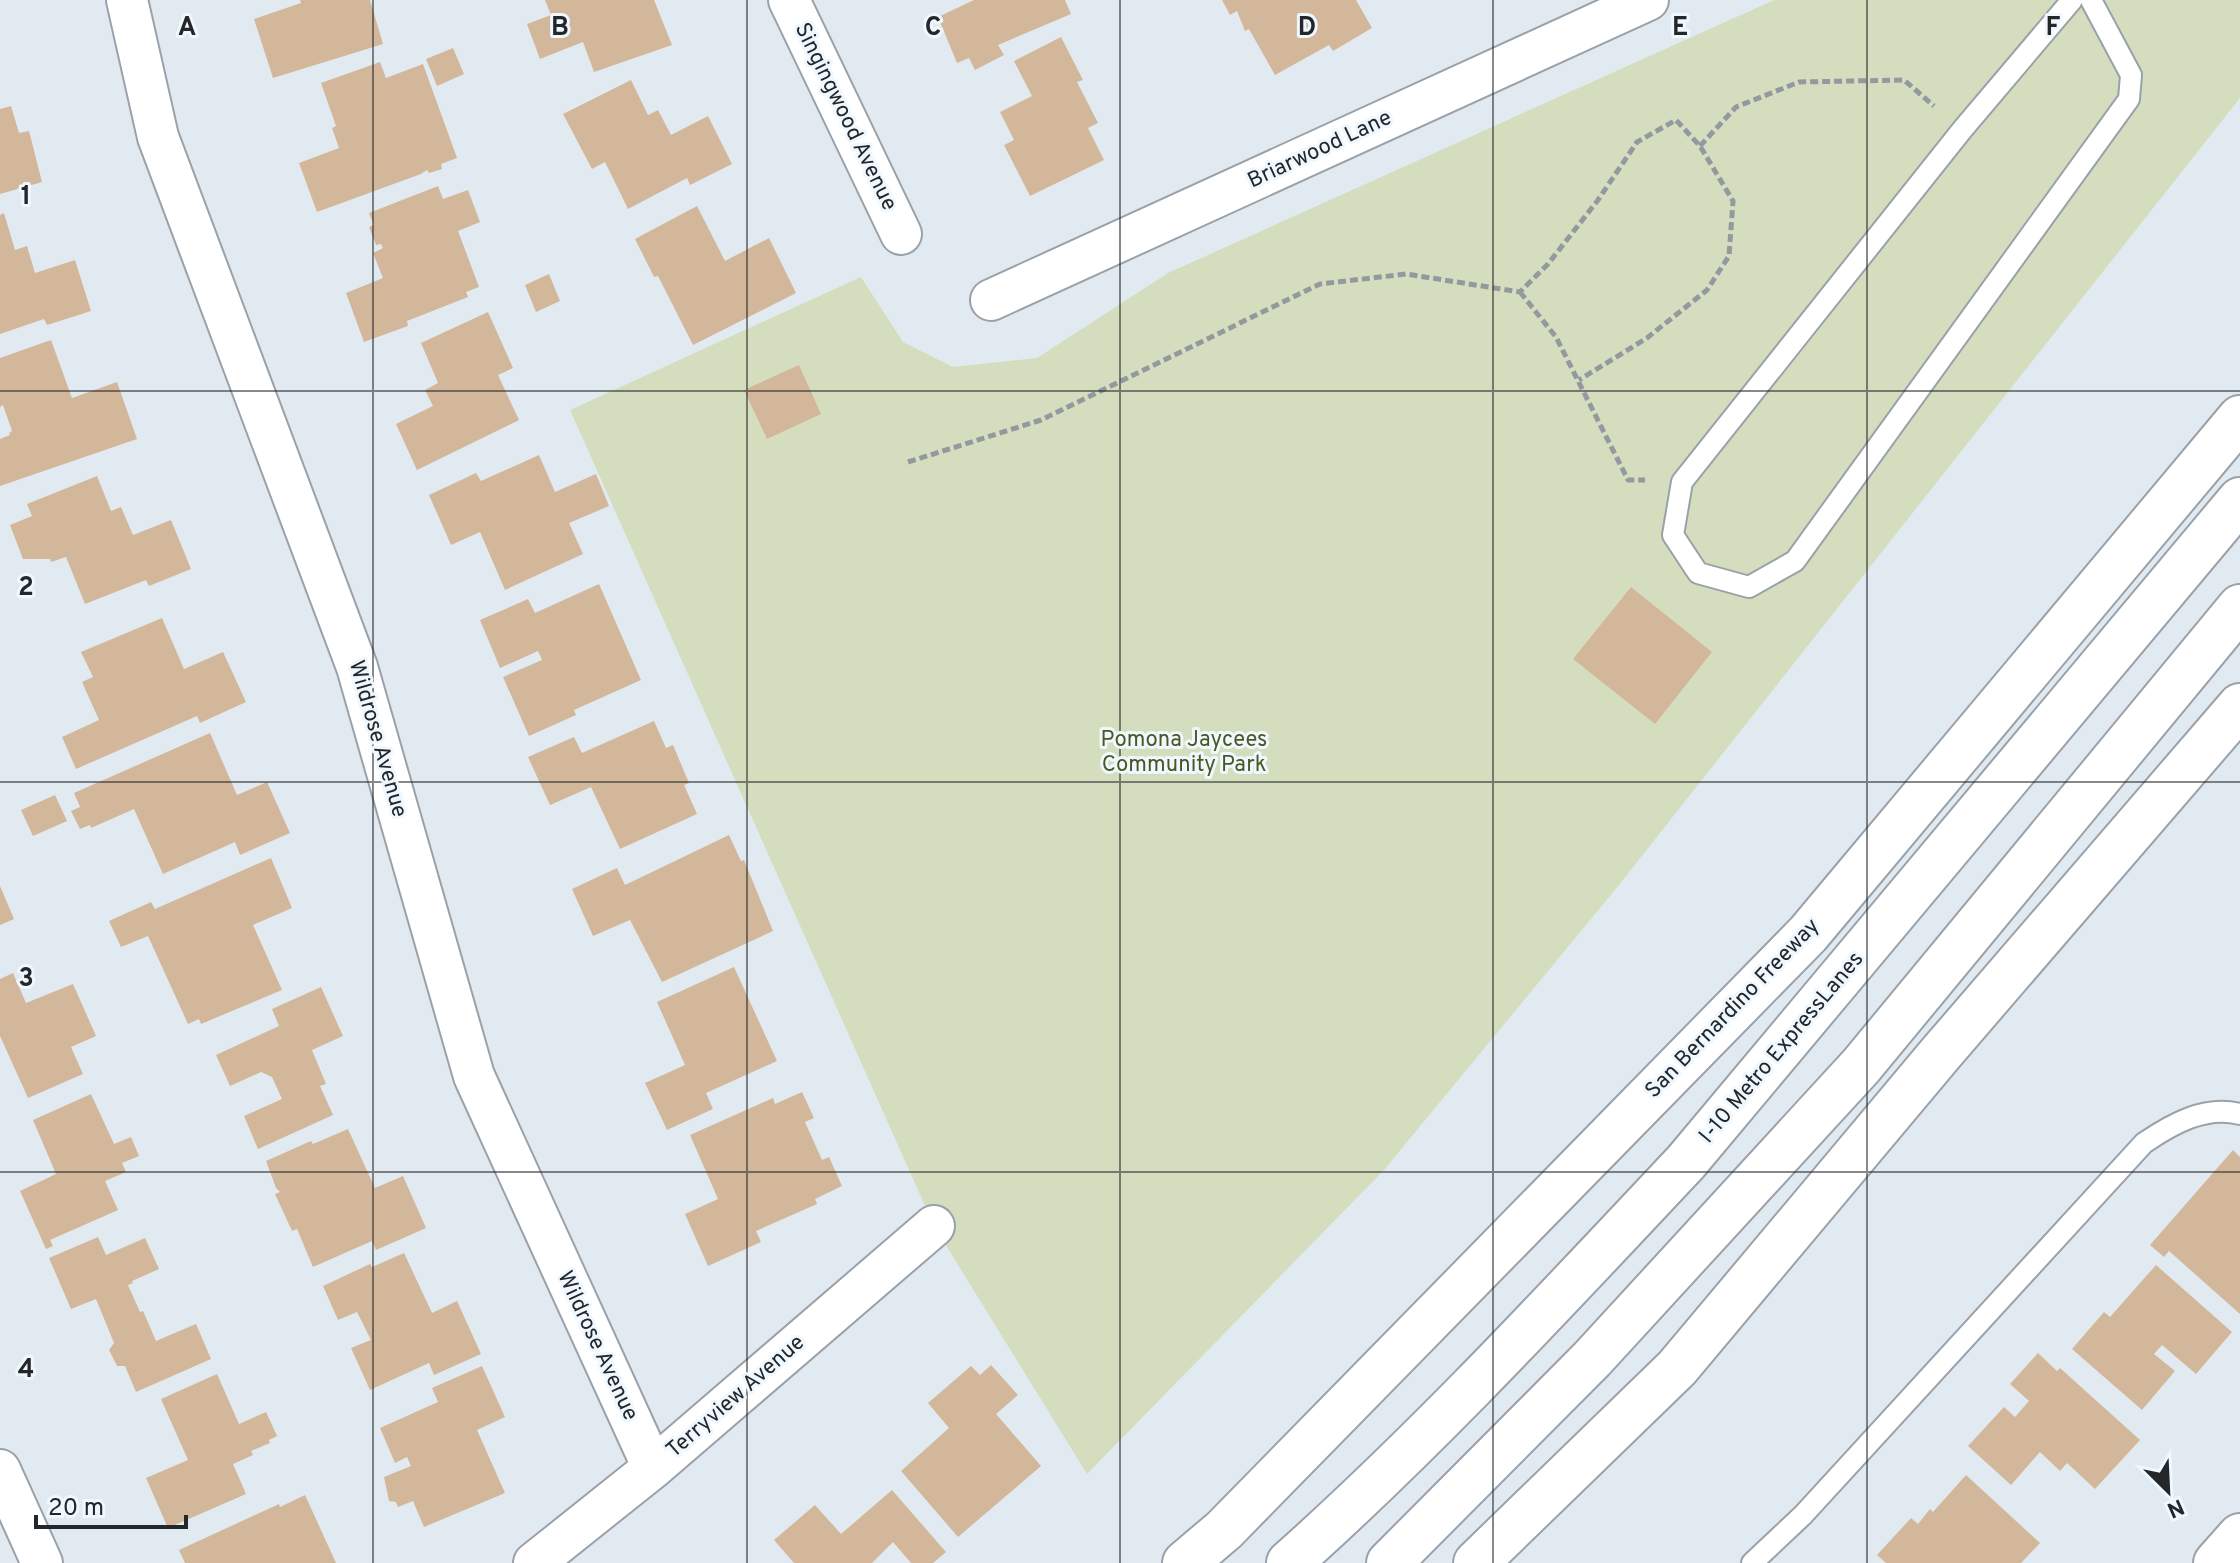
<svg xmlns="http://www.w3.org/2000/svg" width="2240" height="1563" font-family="Overpass,sans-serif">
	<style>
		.green { fill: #d4debf }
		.building { fill: #d3b79a }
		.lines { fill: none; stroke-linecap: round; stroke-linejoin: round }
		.service-casing { stroke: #9aa1a8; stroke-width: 24 }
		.minor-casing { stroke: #9aa1a8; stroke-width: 44 }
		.secondary-casing { stroke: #9aa1a8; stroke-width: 48 }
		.motorway-casing { stroke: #9aa1a8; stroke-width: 48 }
		.path { stroke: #93999e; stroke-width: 5; stroke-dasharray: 8 4; stroke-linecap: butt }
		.service { stroke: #fff; stroke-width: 20 }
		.minor { stroke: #fff; stroke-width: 40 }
		.secondary { stroke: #fff; stroke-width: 44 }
		.motorway { stroke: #fff; stroke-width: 44 }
		.grid { fill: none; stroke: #24272a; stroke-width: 2; stroke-opacity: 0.55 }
		.labels { text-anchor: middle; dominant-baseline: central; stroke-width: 6; stroke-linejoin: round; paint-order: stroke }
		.street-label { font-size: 22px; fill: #24272a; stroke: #eff7ff }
		.park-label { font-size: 22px; fill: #4a5820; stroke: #eff7ff }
		.grid-label { font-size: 26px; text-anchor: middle; font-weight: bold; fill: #24272a; stroke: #eff7ff; stroke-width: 6; stroke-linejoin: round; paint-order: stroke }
	</style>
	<rect width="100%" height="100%" fill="#e2eaf1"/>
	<!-- green -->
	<path class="green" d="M1774,0H2240V98L1619,885L1384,1170L1087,1474L934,1226L570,410L861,277L903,342L953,367L1037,358L1168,273Z"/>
	<!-- building -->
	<path class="building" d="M300,0H370L383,44L273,78L254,19L301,3Z
		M545,0H654L672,45L594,72L583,42L540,59L527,24L551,15Z
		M974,0H1065L1071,14L998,45L1004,55L975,70L969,58L957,63L938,17Z
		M1222,0H1356L1372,28L1333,51L1329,45L1275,75L1249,29L1245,31L1237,11L1230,15Z
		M1061,37L1083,80L1077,82L1098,123L1088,128L1104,160L1030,196L1004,145L1014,140L1000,112L1032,96L1014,61Z
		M453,48L464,74L437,86L426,59Z
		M380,62L386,78L423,64L457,158L441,164L442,169L429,173L427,170L421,174L317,212L299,163L339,148L332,128L336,126L321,83Z
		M631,80L648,115L658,110L671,135L708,116L732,164L690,185L687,178L628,209L605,162L592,169L563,114Z
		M11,106L19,133L29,131L42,182L0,194V109Z
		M438,186L443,199L468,190L480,222L458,231L479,287L466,292L468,297L407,321L408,326L364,342L346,293L383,278L373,253L383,248L381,244L376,245L369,227L374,225L369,213Z
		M697,206L725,261L769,238L796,293L693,345L658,276L654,277L635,239Z
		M4,213L15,250L27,246L35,273L75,260L91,311L47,325L44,319L0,334V215Z
		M549,274L560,301L536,312L525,285Z
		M488,312L513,368L498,375L519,420L417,470L396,424L433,406L425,390L438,383L421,343Z
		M51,340L72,398L117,382L137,439L0,486V439L10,435L9,433L12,431L3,405L0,407V358Z
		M799,365L821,414L767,439L744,390Z
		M539,455L555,492L596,474L609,506L569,523L583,554L505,590L480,532L451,545L429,495L476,473L481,481Z
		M97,476L111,511L121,507L133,535L171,520L191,569L149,586L146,580L85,604L66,557L51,562L50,559H23L10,525L32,516L27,504Z
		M599,584L641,680L574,710L576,715L529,736L503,677L542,660L538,651L500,668L480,620L528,599L535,613Z
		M1631,587L1712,652L1655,724L1573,659Z
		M162,618L184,669L223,652L246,702L200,723L197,716L76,769L62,737L99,720L82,682L93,677L81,652Z
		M654,721L666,748L673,745L689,783L684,785L697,814L620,849L591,787L550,805L528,757L574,737L582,753Z
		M210,733L237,795L267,782L290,833L240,855L235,842L163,874L134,809L91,828L90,825L80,829L71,811L80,807L74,793Z
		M55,795L67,821L33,836L21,810Z
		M729,835L741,861L744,860L773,931L662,982L630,920L593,936L572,889L617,868L625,885Z
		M271,858L292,908L253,925L282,990L201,1024L199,1019L188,1024L148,936L121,947L109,921L151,902L155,909Z
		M0,886L14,919L0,925Z
		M734,967L777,1061L706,1093L713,1109L667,1130L645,1083L685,1065L657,1002Z
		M13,973L26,1003L73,984L96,1036L71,1047L83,1074L28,1098L0,1036V979Z
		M321,987L343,1036L312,1050L326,1084L320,1086L333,1115L258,1149L244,1116L282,1099L272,1077L261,1072L230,1086L216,1055L279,1026L272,1009Z
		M802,1092L814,1118L805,1122L822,1160L829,1157L842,1186L815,1199L817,1204L756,1231L761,1242L708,1266L685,1214L718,1199L690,1135L773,1098L775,1104Z
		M91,1094L114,1144L131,1137L139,1156L122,1163L126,1172L105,1181L118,1210L50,1240L53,1246L46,1249L20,1191L56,1174L33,1120Z
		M348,1129L375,1188L403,1176L426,1228L376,1250L372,1241L313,1267L297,1229L292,1231L275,1194L280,1192L276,1188L266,1161L311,1141L313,1144Z
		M2233,1150L2240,1157V1314L2169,1251L2164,1257L2150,1245Z
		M98,1237L106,1255L145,1238L159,1269L132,1281L133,1283L128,1285L140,1312L143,1311L156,1341L196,1324L211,1359L136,1392L125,1366H117L109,1350L114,1343L96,1299L71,1309L49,1258Z
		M404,1253L432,1313L457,1301L481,1354L434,1375L429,1363L370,1390L351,1348L371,1340L357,1312L338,1320L323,1286L370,1264L372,1267Z
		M2156,1265L2232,1332L2196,1374L2162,1345L2154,1354L2175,1371L2142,1410L2072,1349L2104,1312L2110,1317Z
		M2038,1353L2057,1371L2060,1368L2140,1440L2095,1489L2067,1463L2060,1471L2040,1452L2011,1485L1968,1446L2004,1407L2015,1417L2029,1401L2010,1384Z
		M991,1365L1018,1395L996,1414L1041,1466L958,1537L901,1471L949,1428L928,1403L971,1366L980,1375Z
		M482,1366L505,1417L477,1430L505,1493L424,1527L413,1501L398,1507L396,1502L389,1501L384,1477L411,1466L407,1457L395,1463L380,1428L438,1402L432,1388Z
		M217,1374L239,1424L266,1412L277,1436L269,1440L270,1443L251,1451L253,1455L233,1464L246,1494L168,1528L146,1478L188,1460L161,1399Z
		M1966,1475L2040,1543L2021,1563H1886L1877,1555L1911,1518L1918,1524L1930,1509L1933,1512Z
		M892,1490L946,1552L933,1563H911L893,1542L872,1563H794L774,1540L815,1505L841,1534Z
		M305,1495L336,1563H185L179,1550L279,1504L280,1507Z"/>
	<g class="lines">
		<!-- service casing -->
		<g class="service-casing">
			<path id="service" d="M2072,0L1962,130L1682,482L1673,535L1698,573L1749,587L1795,561L2129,99L2131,75L2091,0
				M1752,1563L1803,1515L2144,1143C2172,1124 2205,1105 2240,1114"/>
		</g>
		<!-- minor casing -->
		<g class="minor-casing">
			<path id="minor" d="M127,0L158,137L357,667L474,1076L653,1468
				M789,0L901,234
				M991,300L1648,0
				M0,1470L42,1563
				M534,1563L653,1468L934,1226"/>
		</g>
		<!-- secondary casing -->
		<g class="secondary-casing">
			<path id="secondary" d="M2216,1563L2240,1536"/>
		</g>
		<!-- motorway casing -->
		<g class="motorway-casing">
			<path id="motorway" d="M1185,1563L1224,1530L1808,934L2240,418
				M1289,1563C1429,1438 1557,1299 1686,1162L2240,500
				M1389,1563L1592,1359L1861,1066L2240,607
				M1476,1563L1677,1368L1941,1053L2240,706"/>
		</g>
		<!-- path -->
		<path class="path" d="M1700,146L1736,107L1799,82L1904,80L1934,106
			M1520,292L1556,337L1628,480H1645
			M908,462L1041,420L1320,284L1406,274L1520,292L1548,264L1598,200L1637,142L1676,120L1700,146L1733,201L1729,256L1707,290L1647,338L1579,380"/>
		<!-- service -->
		<use href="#service" class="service"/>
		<!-- minor -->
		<use href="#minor" class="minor"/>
		<!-- secondary -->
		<use href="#secondary" class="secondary"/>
		<!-- motorway -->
		<use href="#motorway" class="motorway"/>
	</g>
	<!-- grid -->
	<path class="grid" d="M373,0V1563M747,0V1563M1120,0V1563M1493,0V1563M1867,0V1563M0,391H2240M0,782H2240M0,1172H2240"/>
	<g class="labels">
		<!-- street labels -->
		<g class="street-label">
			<text transform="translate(845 117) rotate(64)">Singingwood Avenue</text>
			<text transform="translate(1320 150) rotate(-25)">Briarwood Lane</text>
			<text transform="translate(377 739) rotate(74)">Wildrose Avenue</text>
			<text transform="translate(1733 1009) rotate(-46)">San Bernardino Freeway</text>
			<text transform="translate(1782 1048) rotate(-50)">I-10 Metro ExpressLanes</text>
			<text transform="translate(597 1346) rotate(65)">Wildrose Avenue</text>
			<text transform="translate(736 1397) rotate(-41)">Terryview Avenue</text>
		</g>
		<!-- park labels -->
		<g class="park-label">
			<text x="1184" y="740">Pomona Jaycees<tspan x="1184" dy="25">Community Park</tspan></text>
		</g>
	</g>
	<g class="grid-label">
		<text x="187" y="35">A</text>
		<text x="560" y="35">B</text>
		<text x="933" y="35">C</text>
		<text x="1307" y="35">D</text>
		<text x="1680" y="35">E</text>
		<text x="2053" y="35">F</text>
		<text x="26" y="204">1</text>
		<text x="26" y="595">2</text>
		<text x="26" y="986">3</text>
		<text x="26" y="1377">4</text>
	</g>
	<!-- north arrow -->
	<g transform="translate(2168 1491) rotate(156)" stroke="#eff7ff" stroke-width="6" paint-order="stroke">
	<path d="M0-6L14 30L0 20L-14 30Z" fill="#24272a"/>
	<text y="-12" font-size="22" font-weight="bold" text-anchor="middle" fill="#24272a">N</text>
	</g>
	<!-- scale -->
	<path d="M36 1515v12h150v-12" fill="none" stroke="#24272a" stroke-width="4"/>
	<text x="48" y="1515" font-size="24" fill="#24272a" stroke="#eff7ff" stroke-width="6" paint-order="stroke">20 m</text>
</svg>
